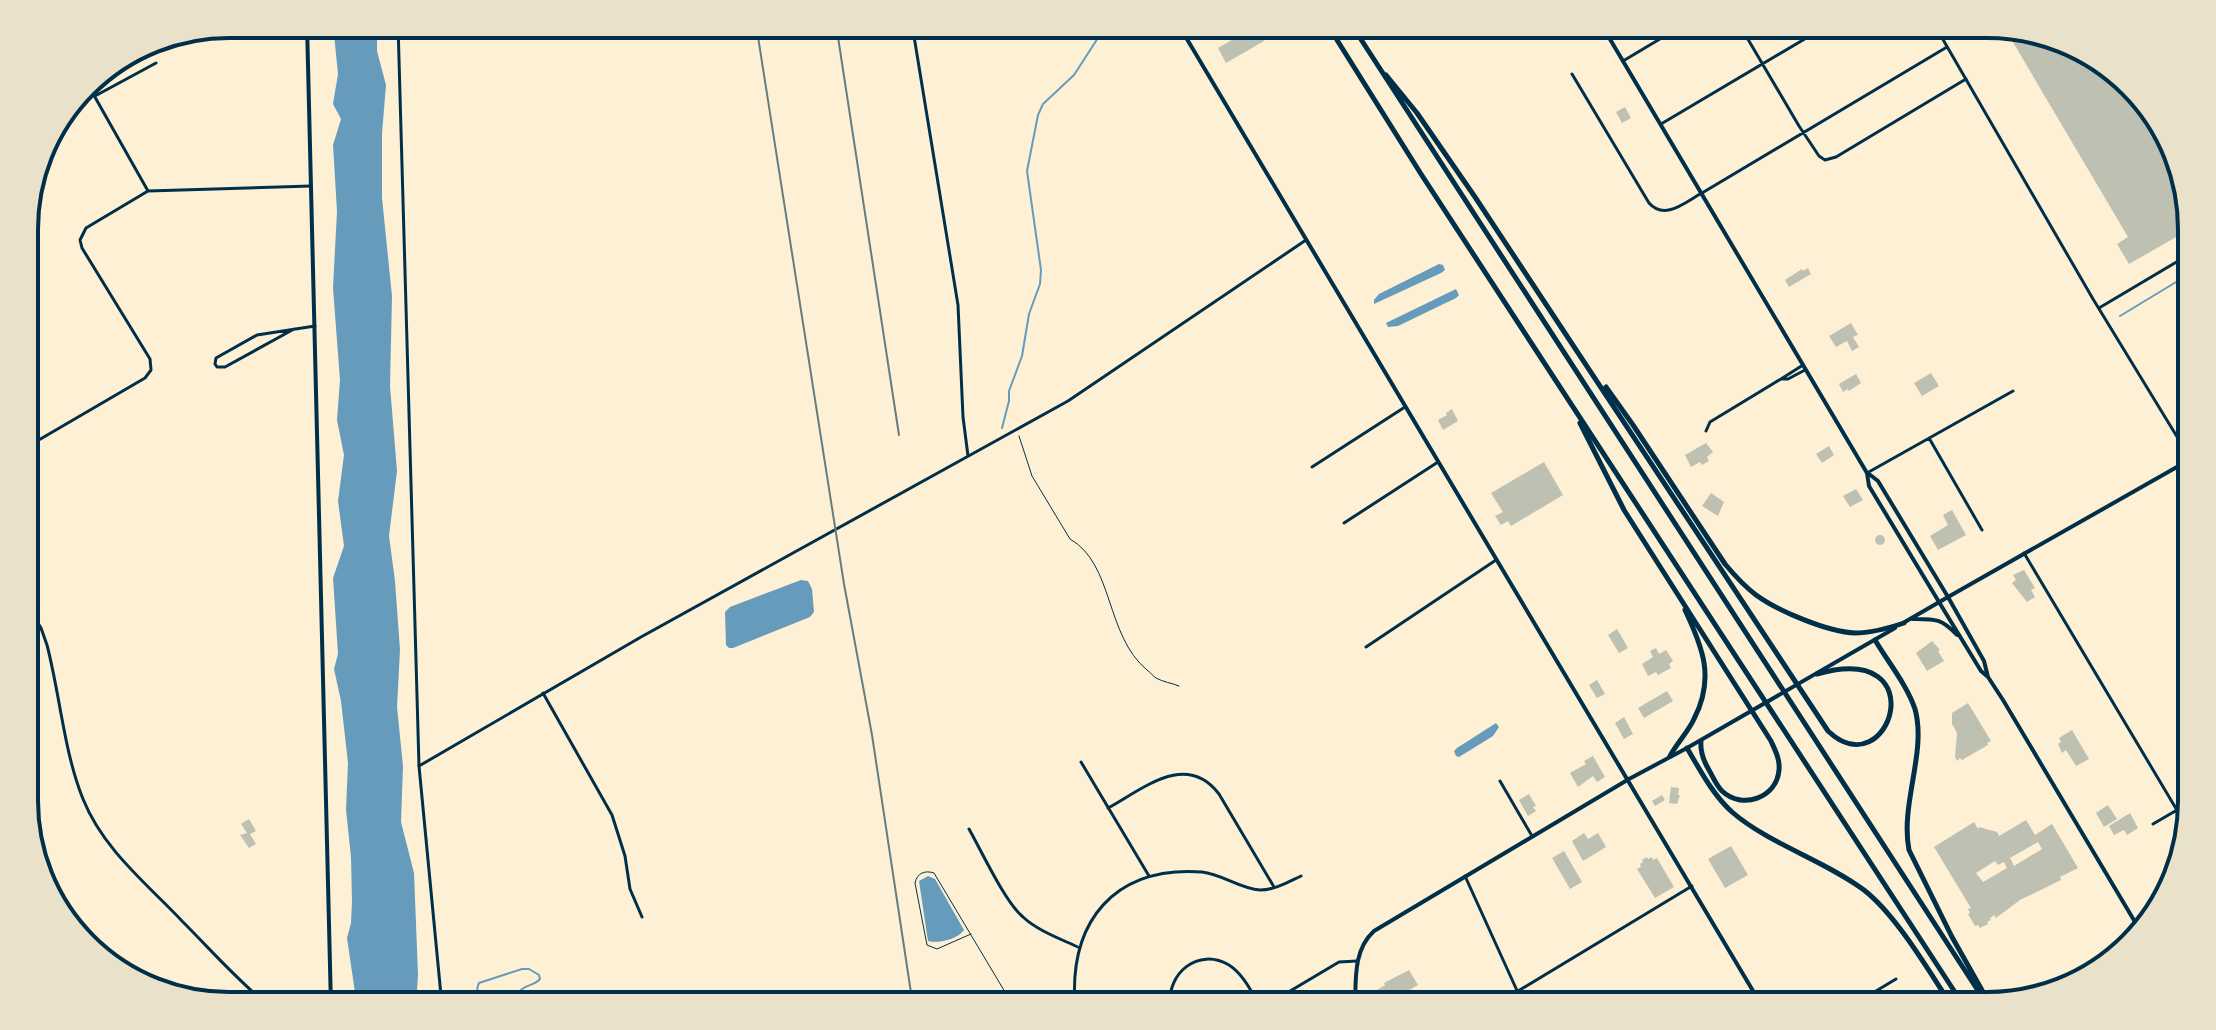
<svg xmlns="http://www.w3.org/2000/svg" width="2216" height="1030" font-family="'Space Grotesk',sans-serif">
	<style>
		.water { fill: #669bbc }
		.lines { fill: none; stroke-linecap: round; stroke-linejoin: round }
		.stream { stroke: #669bbc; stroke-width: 2 }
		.building { fill: #bec0b2; fill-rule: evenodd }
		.path { stroke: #003049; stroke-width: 1 }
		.minor { stroke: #003049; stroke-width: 3 }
		.tertiary { stroke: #003049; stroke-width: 3 }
		.secondary { stroke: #003049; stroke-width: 4 }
		.primary { stroke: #003049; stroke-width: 4 }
		.motorway { stroke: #003049; stroke-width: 5 }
		.rail { stroke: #657d81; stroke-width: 2 }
		.rim { fill: none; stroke: #003049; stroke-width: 4 }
	</style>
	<rect width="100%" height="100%" fill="#fdf0d5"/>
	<!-- water -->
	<path class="water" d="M333,24H377V51L386,85L382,133V198L392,296L390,386L397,471L389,536L395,581L400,650L397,707L403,766L401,822L414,873L418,975L416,1006H357L347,938L351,923L352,901L351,857L346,810L348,763L341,701L334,669L338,654L333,578L344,546L338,501L344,455L337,420L340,380L333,288L337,211L333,145L341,119L333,104L338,74Z
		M1439,264L1443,265L1445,270L1441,273L1374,304V300L1379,294Z
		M1456,289L1459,295L1456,298L1398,326L1388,327L1386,323Z
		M801,580L808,581L812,589L814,612L810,617L733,648H729L726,645L725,612L730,607Z
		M1496,723L1499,727L1493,736L1459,757L1456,756L1454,751L1457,748Z
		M928,876L935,879L964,930C958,939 938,944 928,941L919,881Z"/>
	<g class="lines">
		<!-- stream -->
		<path class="stream" d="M2120,316L2191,273
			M1002,428L1009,401V391L1022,356L1029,314L1040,284L1041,270L1027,171L1038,115L1043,104L1074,75L1107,24
			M475,1006C479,998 475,991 479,983L522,969H529L539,975L540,979C534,986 524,985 519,992L520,998L528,1006
			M557,1006L561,1003"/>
	</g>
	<!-- building -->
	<path class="building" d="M1256,26L1264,41L1226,63L1218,48Z
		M2004,27L2066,40L2150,104L2190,203V229L2129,264L2117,244L2128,237Z
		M1625,107L1631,118L1622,123L1616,112Z
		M1808,268L1811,274L1789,287L1785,280L1802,269L1803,271Z
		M1851,323L1858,335L1853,337L1859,347L1852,351L1847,341L1836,347L1829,336Z
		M1931,373L1939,386L1922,396L1914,383Z
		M1856,374L1861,383L1849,391L1848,389L1843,392L1839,384Z
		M1452,409L1458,421L1443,430L1438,420L1447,415L1446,413Z
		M1706,443L1713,452L1707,457L1709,461L1702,465L1700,462L1691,467L1685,455Z
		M1829,446L1834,455L1822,463L1816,454Z
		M1544,462L1563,495L1511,526L1508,521L1501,525L1495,516L1503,512L1491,493Z
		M1856,489L1863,500L1850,507L1843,496Z
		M1711,493L1724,502L1718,516L1702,506Z
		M1952,510L1966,535L1938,550L1930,536L1948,525L1943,515Z
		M1875 540a5 5 0 1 1 10 0a5 5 0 1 1-10 0Z
		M2024,570L2035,588L2031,590L2035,597L2027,602L2012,583L2016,580L2013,575Z
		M1617,629L1628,648L1619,653L1608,635Z
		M1932,641L1940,650L1938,651L1944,661L1927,671L1916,653Z
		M1656,648L1659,654L1666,650L1673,661L1669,664L1671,668L1658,675L1656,672L1648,676L1642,664L1653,657L1650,651Z
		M1597,680L1605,694L1597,698L1589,685Z
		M1667,691L1673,701L1644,718L1638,708Z
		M1968,703L1991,741L1987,743L1988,745L1962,760L1960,758L1957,761L1955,757L1957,733L1952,724V713Z
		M1624,717L1633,734L1624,739L1615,723Z
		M2072,730L2089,759L2076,766L2066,750L2062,753L2058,744L2061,742L2059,738Z
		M1593,756L1605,777L1597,782L1593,776L1578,787L1570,773L1586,764L1584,761Z
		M1671,787L1679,788L1678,795H1680L1677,804L1669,803Z
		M1529,794L1536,806L1533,807L1536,811L1528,816L1519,800Z
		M1662,795L1665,800L1655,806L1652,801Z
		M2108,805L2117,819L2104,827L2096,813Z
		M2130,813L2138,828L2127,835L2124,830L2114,835L2109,826Z
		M249,819L256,831L250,834L256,844L249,848L240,835L247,833L241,824Z
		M2026,820L2035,835L2052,824L2078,868L2060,877L2061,880L2020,900L1996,918L1994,915L1990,918L1991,920L1987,922L1988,924L1980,928L1978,925L1975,926L1968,914L1970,913L1968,909L1971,908L1934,847L1974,822L1978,829L1979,827L1997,832L1999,836ZM2038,842L2042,849L2014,866L2010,858ZM1995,861L1998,865L2004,862L2007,868L1983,882L1976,873Z
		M1584,833L1588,839L1598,833L1606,847L1583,861L1572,841Z
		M1731,846L1748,875L1725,888L1708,859Z
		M1564,851L1582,882L1570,889L1552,858Z
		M1647,857L1648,859L1652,857L1653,860L1657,858L1674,887L1655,898L1637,869L1641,867L1640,864L1643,862L1642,860Z
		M2176,880L2158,902L2156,898L2159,890L2158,886L2161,883L2164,887Z
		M1409,970L1418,985L1391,1001V1006H1372V993L1385,985L1384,983Z"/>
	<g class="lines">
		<!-- path -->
		<path class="path" d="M1019,436L1032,476L1070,539C1114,564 1105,635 1147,670C1150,672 1153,676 1156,678C1163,682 1172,683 1179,686
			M971,934L937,949L927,945L915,883C917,873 925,870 934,873L1005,992L1010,1006"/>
		<!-- minor -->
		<path class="minor" d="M398,24L419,766
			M1739,24L1799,126L1819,156L1825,160L1836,157L1966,79
			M398,39L413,32L417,24
			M1623,61L1685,24
			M1572,74L1649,203C1665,221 1685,202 1702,193L1947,47
			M95,96L156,63
			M1661,124L1830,24
			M148,191L311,186
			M2099,308L2190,254
			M294,329L225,367H217L215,364L216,358L257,335L315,326
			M1803,365L1781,379H1788L1805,370
			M1706,431L1710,422L1781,379
			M1929,438L1982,530
			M25,448L145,378L151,370L150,359L82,248L80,240L86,228L148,191L87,83
			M1312,467L1405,407
			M1867,473L2013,391
			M1344,523L1438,462
			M2024,553L2187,827
			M25,601L41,628L47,645C60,695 64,752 83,799C103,849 146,883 182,921C211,950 237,980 269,1006
			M1366,647L1496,560
			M543,693L612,815L625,856L630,889L642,917
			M1081,762L1149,876
			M1500,781L1532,836
			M1108,808C1143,789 1186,751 1219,794L1274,887
			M2153,824L2177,810
			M969,829C982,852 1005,902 1023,917C1038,931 1061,939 1080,948
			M1518,991L1692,886
			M1287,993L1295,1006
			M1075,1006C1069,921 1114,866 1202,872C1222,874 1240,889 1260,890C1275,890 1288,882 1301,876
			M1170,1006C1167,973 1198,947 1229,965C1243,974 1251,991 1260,1006
			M1265,1006L1339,962L1357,961
			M1851,1006L1896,979"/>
		<!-- tertiary -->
		<path class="tertiary" d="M912,24L958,305L963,417L968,456
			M1934,24L2093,299L2190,458
			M1465,876L1524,1006
			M442,1006L419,766L641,637L1068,401L1306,240"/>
		<!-- secondary -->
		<path class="secondary" d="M1178,24L1762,1006
			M1601,24L1867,473L1869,486L1939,602
			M1869,474L1878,481L1948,597L2191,459
			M1355,1006C1356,980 1353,950 1374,931L1629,779L1687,748"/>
		<!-- primary -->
		<path class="primary" d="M307,24L331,1006
			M1939,602L1981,671L1988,677L2003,700L2138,927
			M1912,619C1935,619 1941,618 1957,635
			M1903,623L1948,597L1984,661L1988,677
			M1687,748L1895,628"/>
		<!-- motorway -->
		<path class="motorway" d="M1327,24L1421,174L1964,1006
			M1351,24L1988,1006
			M1386,75L1417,113L1475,197L1828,731C1889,789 1937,640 1817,674
			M1606,387L1633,425L1725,564C1735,576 1744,586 1756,595C1778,611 1828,632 1855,633C1872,633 1889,628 1904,623
			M1580,423L1624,510L1771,741C1775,750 1780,759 1779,770C1777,798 1742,810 1722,791C1716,785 1713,777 1709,770C1703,760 1700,752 1701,741
			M1875,640C1888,662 1907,685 1915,709C1927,752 1900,804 1909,850L1952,937L1983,992
			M1687,748C1700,770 1713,795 1732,812C1769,844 1824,860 1864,890C1897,916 1928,970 1952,1006
			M1670,756C1677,743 1688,732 1694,719C1715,678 1703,648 1685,610"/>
		<!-- rail -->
		<path class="rail" d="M756,24L844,584L872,735L913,1006
			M836,24L899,435"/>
	</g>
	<!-- crop -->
	<path d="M0 0H2216V1030H0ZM229 38H1987A191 191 0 0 1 2178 229V801A191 191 0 0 1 1987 992H229A191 191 0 0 1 38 801V229A191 191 0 0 1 229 38Z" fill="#e9e1ca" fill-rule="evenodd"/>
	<path class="rim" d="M229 38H1987A191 191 0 0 1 2178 229V801A191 191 0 0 1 1987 992H229A191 191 0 0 1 38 801V229A191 191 0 0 1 229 38Z"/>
</svg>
